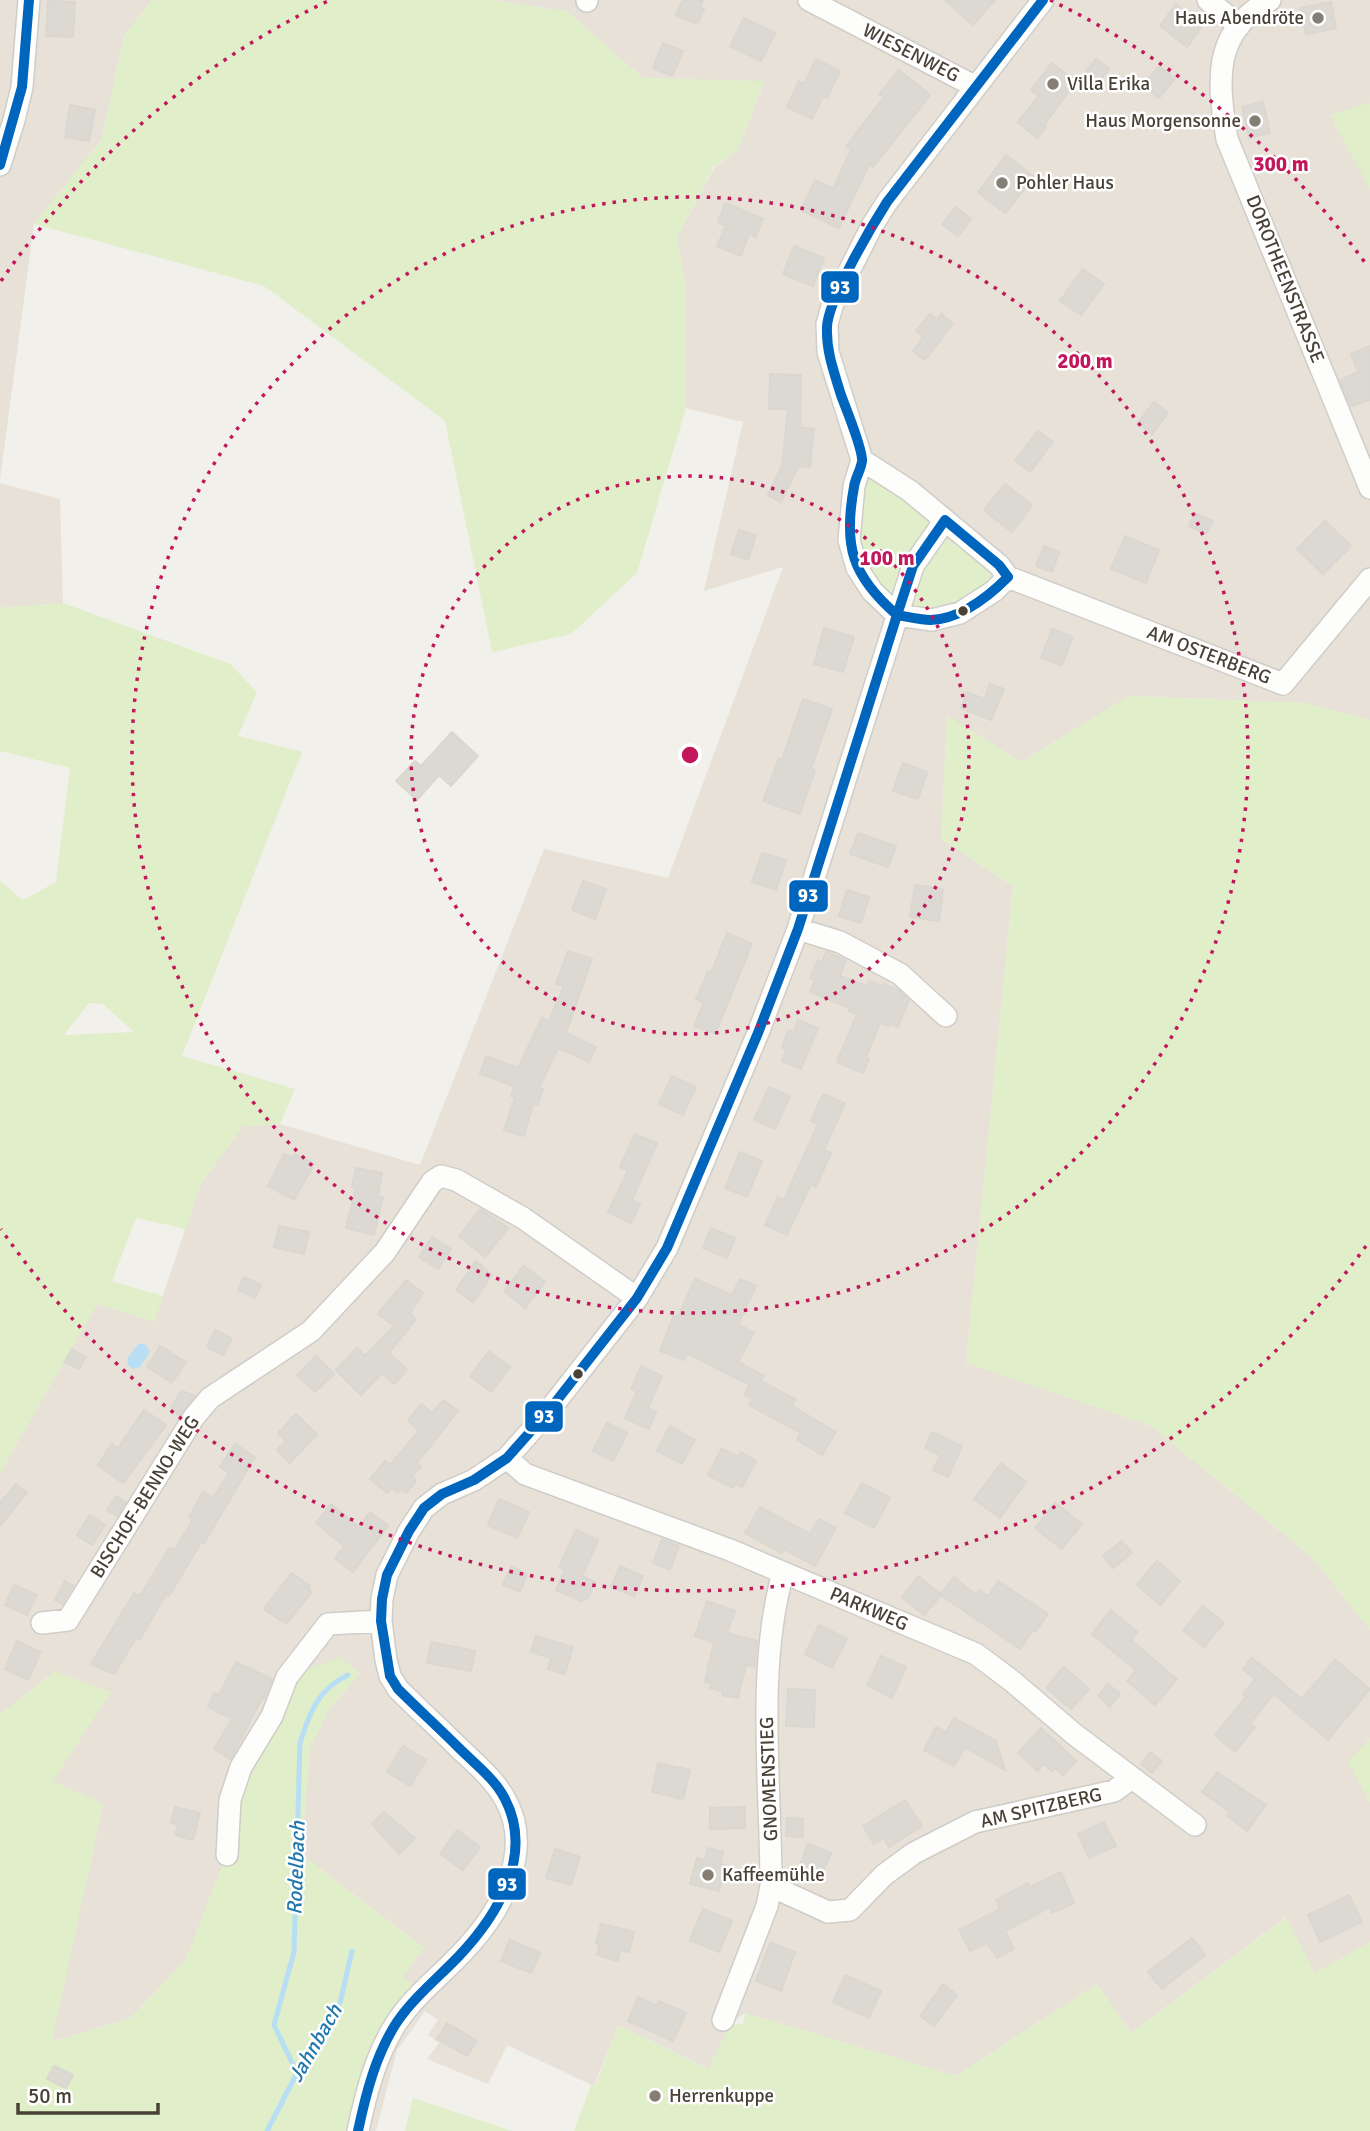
<svg xmlns="http://www.w3.org/2000/svg" width="1370" height="2131" font-family="Signika,sans-serif">
	<style>
		.residential { fill: #e7e1d8 }
		.green { fill: #e0eec9; fill-rule: evenodd }
		.water { fill: #b8def3 }
		.lines { fill: none; stroke-linecap: round; stroke-linejoin: round }
		.stream { stroke: #b8def3; stroke-width: 5 }
		.building { fill: #dcd9d3; stroke: #dad7d0; stroke-width: 2 }
		.minor-casing { stroke: #d0cdc8; stroke-width: 24 }
		.minor { stroke: #fdfdfc; stroke-width: 21 }
		.bus-1-casing { stroke: #fff; stroke-width: 16 }
		.bus-1 { stroke: #0065bd; stroke-width: 10 }
		.ring { fill: none; stroke: #c2185b; stroke-width: 3.5; stroke-dasharray: 3.5 7 }
		.poi-dot { fill: #847e75; stroke: #fff; stroke-width: 2.5 }
		.bus-dot { fill: #494136; stroke: #fff; stroke-width: 2.5 }
		.labels { text-anchor: middle; dominant-baseline: central; stroke-width: 5; stroke-linejoin: round; paint-order: stroke }
		.poi-label { font-size: 19px; fill: #494136; stroke: #fff; text-anchor: start }
		.street-label { font-size: 19px; fill: #494136; stroke: #fff }
		.water-label { font-size: 21px; font-style: italic; fill: #2378ae; stroke: #fff }
		.centre { fill: #c2185b; stroke: #fff; stroke-width: 3.5 }
		.ring-label { font-size: 21px; text-anchor: middle; font-weight: bold; fill: #c2185b; stroke: #fff; stroke-width: 5; stroke-linejoin: round; paint-order: stroke }
		.line-badge { stroke: #fff; stroke-width: 2.5 }
		.badge-label { font-size: 19px; text-anchor: middle; font-weight: bold; fill: #fff }
	</style>
	<rect width="100%" height="100%" fill="#f2f0eb"/>
	<!-- residential -->
	<path class="residential" d="M0,0H152L124,36L102,139L34,224L0,480Z
		M492,0H1370V105L1331,115L1370,189V720L1306,703L1129,696L1021,762L947,716L941,839L1013,886L966,1362L1151,1426L1313,1558L1370,1630V1738L1349,1762L1370,1803V1942L1315,1974L1285,1918L1131,2033L1097,1984L956,2076L745,2013L731,2023L709,2069L618,2025L594,2086L507,2045L488,2084L427,2059L439,2043L428,2035L438,2020L425,2011L397,2050L376,2131H349L414,1988L403,1976L424,1948L301,1854L310,1749L330,1707L360,1674L339,1657L227,1855L186,1959L131,2018L51,2042L103,1805L53,1781L55,1671L0,1715V1473L97,1303L154,1322L200,1185L243,1126L280,1124L420,1165L544,849L668,878L783,567L704,591L743,422L686,408L685,283L677,237L714,168L738,150L764,82L643,78L566,11Z
		M0,483L60,499L63,603L0,608Z"/>
	<!-- green -->
	<path class="green" d="M152,0H492L566,11L643,78L764,81L738,150L713,168L677,237L685,283L686,408L637,573L571,634L492,652L445,421L264,286L34,224L102,139L124,36Z
		M1370,103V189L1330,115Z
		M870,479L879,480L986,565L991,576L987,584L971,596L945,608H918L889,595L862,565L858,541L864,487Z
		M63,603L230,664L257,692L238,736L302,752L182,1056L295,1089L280,1124L243,1126L200,1185L186,1229L136,1218L112,1281L163,1296L154,1322L97,1304L0,1473V881L23,900L56,882L70,768L0,751V608ZM89,1003L103,1004L134,1032L64,1035Z
		M1129,696L1306,703L1370,720V1630L1313,1558L1151,1426L966,1363L1013,886L941,839L947,715L1021,762Z
		M340,1657L360,1674L330,1707L310,1749L301,1854L424,1948L403,1976L415,1988L349,2131H0V1715L55,1671L111,1692L53,1781L103,1804L52,2042L131,2018L186,1959L226,1855L230,1800L287,1677Z
		M1370,1738V1803L1348,1762Z
		M1286,1918L1315,1973L1370,1942V2131H574L591,2085L595,2086L618,2025L708,2069L731,2023L743,2025L745,2013L956,2076L1097,1984L1131,2033Z
		M413,2098L512,2131H405Z"/>
	<!-- water -->
	<path class="water" d="M138,1344H145L150,1352L140,1367L133,1369L128,1365L127,1359Z"/>
	<g class="lines">
		<!-- stream -->
		<path class="stream" d="M297,2073L274,2025L294,1952L300,1743C310,1712 317,1690 348,1675
			M267,2131L297,2073L322,2040L340,2003L352,1951"/>
	</g>
	<!-- building -->
	<path class="building" d="M683,0H703L700,7L704,9L698,22L695,21L694,23L676,15Z
		M945,0H995L973,25Z
		M48,1L75,2L73,37L46,36Z
		M1331,2L1336,28L1306,34L1300,8Z
		M1176,4L1203,25L1187,47L1160,26Z
		M744,18L775,33L761,61L730,46Z
		M663,43L683,51L672,76L653,68Z
		M816,59L840,71L827,98L823,96L812,119L787,107L799,81L804,84Z
		M1096,59L1109,69L1093,89L1080,79Z
		M1052,63L1076,82L1044,125L1046,127L1037,138L1018,122L1039,96L1031,90Z
		M1159,66L1175,79L1159,98L1144,85Z
		M899,70L930,95L873,167L869,164L839,228L801,210L815,180L833,189L851,150L846,146L884,97L879,94Z
		M1263,102L1270,133L1249,138L1242,107Z
		M70,105L95,110L89,141L65,137Z
		M1006,155L1034,177L1005,213L978,192Z
		M725,203L763,219L756,237L749,234L741,256L717,246L726,226L718,222Z
		M956,207L971,219L958,236L942,224Z
		M794,246L824,258L813,286L783,274Z
		M1083,269L1104,284L1081,315L1060,301Z
		M930,314L937,320L941,314L953,323L925,360L913,351L923,337L916,331Z
		M1370,346V400L1351,406L1340,380L1358,372L1351,354Z
		M770,374L801,375L800,427L814,429L810,467L798,466L781,502L768,495L782,466L788,409H769Z
		M1154,402L1168,413L1152,434L1138,423Z
		M1038,431L1053,442L1030,472L1015,461Z
		M1005,484L1032,505L1012,532L984,510Z
		M1195,513L1213,521L1206,534L1189,526Z
		M1325,521L1351,546L1323,574L1297,549Z
		M739,530L756,535L748,560L731,554Z
		M1125,536L1159,550L1146,583L1111,569Z
		M1044,546L1059,552L1052,572L1036,566Z
		M824,628L854,637L843,672L814,664Z
		M1052,629L1073,637L1062,665L1041,658Z
		M990,684L1004,689L991,720L961,708L967,692L984,699Z
		M803,699L832,709L811,769L815,770L800,814L763,801L779,758L782,759Z
		M452,732L478,756L451,786L439,775L417,800L396,781L415,761L421,766Z
		M903,763L927,772L918,799L893,791Z
		M858,833L896,846L888,867L850,854Z
		M762,853L786,860L776,890L752,882Z
		M583,881L606,889L595,919L572,910Z
		M915,885L943,889L939,921L910,917Z
		M847,890L869,897L861,923L839,916Z
		M727,933L752,944L715,1034L694,1026L704,1003L696,999L708,972L711,973Z
		M568,951L592,959L566,1033L596,1047L589,1062L558,1048L539,1088L543,1089L538,1105L533,1104L524,1136L504,1130L515,1097L511,1096L514,1086L480,1074L486,1056L518,1068L542,1018L549,1021L564,986L556,984Z
		M826,952L846,960L840,976L867,986L869,981L882,986L883,984L898,990L909,1000L898,1027L889,1023L888,1026L880,1023L866,1057L869,1059L863,1073L837,1062L857,1014L849,1011L850,1008L810,992L815,980L810,978L818,960L822,962Z
		M798,1020L818,1028L801,1069L782,1061L786,1050L782,1048L785,1039L789,1030L794,1032Z
		M672,1076L696,1087L683,1115L659,1104Z
		M769,1087L790,1096L775,1129L754,1120Z
		M823,1094L845,1103L824,1150L831,1153L816,1187L811,1184L787,1235L765,1225L778,1197L784,1200L818,1124L811,1121Z
		M635,1134L657,1143L632,1200L640,1204L631,1223L608,1212L628,1171L620,1167Z
		M740,1152L762,1161L747,1197L725,1188Z
		M284,1154L293,1158L295,1154L314,1164L294,1200L268,1186Z
		M356,1168L382,1173L378,1196L383,1197L374,1235L346,1228L356,1188L352,1187Z
		M480,1209L508,1228L485,1257L459,1236Z
		M279,1226L309,1232L304,1254L274,1247Z
		M711,1228L735,1238L727,1258L703,1248Z
		M432,1237L451,1249L438,1269L419,1257Z
		M476,1261L492,1275L473,1302L456,1290Z
		M524,1266L545,1282L525,1308L504,1291Z
		M244,1277L261,1285L255,1298L238,1290Z
		M695,1279L732,1295L740,1279L756,1286L738,1324L754,1333L738,1362L764,1376L761,1381L795,1399L792,1406L836,1432L822,1455L797,1440L801,1433L749,1405L752,1399L744,1395L750,1385L687,1353L684,1360L660,1351L674,1315L678,1317Z
		M406,1280L423,1293L410,1313L416,1319L389,1353L407,1370L394,1384L382,1373L361,1395L336,1370L357,1348L365,1356L394,1326L378,1314Z
		M215,1330L232,1339L223,1355L207,1347Z
		M160,1346L186,1362L172,1383L147,1367Z
		M72,1349L86,1357L79,1369L65,1362Z
		M489,1351L510,1367L491,1392L470,1376Z
		M316,1356L334,1374L315,1392L297,1375Z
		M641,1366L662,1376L648,1408L656,1412L649,1429L625,1418L637,1391L631,1389Z
		M182,1391L195,1396L179,1416L171,1407Z
		M443,1400L458,1411L417,1463L421,1467L412,1477L416,1481L406,1493L401,1489L398,1493L392,1488L387,1493L370,1479L385,1461L390,1465L419,1431L408,1421L421,1404L432,1413Z
		M144,1410L166,1425L123,1483L98,1465L112,1444L118,1448Z
		M296,1414L317,1434L290,1463L277,1450L286,1441L278,1433Z
		M607,1423L627,1433L613,1461L593,1451Z
		M670,1426L695,1440L682,1464L657,1451Z
		M932,1432L962,1446L948,1477L933,1470L940,1455L925,1448Z
		M235,1444L255,1457L204,1543L202,1541L169,1596L166,1594L140,1639L136,1638L114,1674L91,1664L134,1593L140,1596L170,1547L175,1550L193,1519L189,1517L203,1492L213,1498L229,1473L220,1467Z
		M722,1448L738,1457L741,1452L756,1461L742,1487L735,1484L733,1488L708,1475Z
		M1001,1463L1026,1482L1000,1518L974,1499Z
		M862,1483L890,1498L874,1528L845,1513Z
		M16,1484L27,1493L0,1526V1503Z
		M116,1496L126,1502L117,1516L107,1510Z
		M499,1499L529,1512L517,1538L488,1525Z
		M1055,1503L1082,1524L1062,1549L1035,1528Z
		M331,1504L359,1527L370,1512L388,1526L353,1572L335,1558L344,1546L316,1523Z
		M760,1507L810,1534L819,1519L836,1528L815,1566L784,1549L782,1553L745,1533Z
		M90,1515L105,1525L92,1545L77,1535Z
		M576,1530L598,1540L582,1576L595,1582L588,1598L581,1601L556,1590L565,1569L559,1567Z
		M662,1539L679,1546L670,1570L653,1563Z
		M1122,1541L1132,1553L1113,1568L1103,1556Z
		M1157,1561L1180,1581L1160,1605L1137,1585Z
		M620,1566L643,1576L634,1596L611,1587Z
		M511,1567L527,1574L520,1592L503,1585Z
		M292,1573L310,1586L308,1589L312,1592L286,1624L264,1609Z
		M918,1576L941,1594L954,1577L976,1595L979,1590L988,1596L998,1581L1048,1614L1035,1632L1033,1630L1020,1649L941,1595L924,1615L902,1597Z
		M65,1581L73,1586L62,1604L55,1600Z
		M14,1585L37,1595L27,1615L5,1605Z
		M707,1601L735,1611L727,1633L757,1641L754,1667L746,1665L738,1698L722,1695L723,1691L710,1688L711,1683L705,1682L714,1643L695,1636Z
		M1203,1606L1224,1623L1204,1647L1183,1630Z
		M1111,1610L1137,1632L1131,1640L1177,1679L1155,1705L1127,1681L1136,1670L1092,1634Z
		M819,1625L847,1639L832,1668L805,1654Z
		M536,1636L573,1647L565,1674L548,1669L551,1658L531,1652Z
		M17,1641L41,1652L28,1680L5,1669Z
		M431,1642L475,1651L471,1671L427,1663Z
		M881,1656L906,1667L892,1698L867,1685Z
		M1252,1658L1302,1699L1335,1660L1370,1689L1328,1740L1274,1694L1250,1723L1255,1727L1235,1752L1215,1735L1246,1697L1243,1694L1255,1679L1243,1669Z
		M236,1662L272,1679L264,1699L262,1698L231,1759L214,1749L232,1719L208,1707L214,1693L219,1695Z
		M1064,1667L1089,1689L1071,1709L1046,1688Z
		M1108,1684L1120,1694L1110,1707L1098,1696Z
		M788,1689L815,1690L814,1727L786,1726Z
		M954,1718L996,1741L1005,1770L965,1747L954,1766L924,1750L936,1727L946,1732Z
		M1041,1728L1076,1761L1063,1775L1055,1768L1052,1771L1044,1764L1038,1771L1018,1753Z
		M403,1746L426,1760L410,1786L387,1772Z
		M1150,1752L1162,1761L1152,1773L1141,1764Z
		M658,1763L690,1770L683,1799L652,1792Z
		M1217,1772L1266,1805L1247,1831L1227,1816L1230,1812L1202,1792Z
		M905,1800L922,1826L889,1847L884,1838L874,1844L863,1826Z
		M175,1807L200,1813L193,1840L175,1835L178,1825L171,1823Z
		M745,1807V1828L710,1829V1808Z
		M384,1812L415,1838L399,1854L372,1824Z
		M787,1818L803,1819V1837L786,1836Z
		M1104,1822L1116,1846L1089,1858L1078,1834Z
		M457,1830L480,1847L463,1870L440,1854Z
		M808,1844L831,1853L822,1874L800,1865Z
		M708,1848L723,1852L720,1864L726,1865L719,1891L690,1884L697,1858L705,1860Z
		M555,1849L580,1857L571,1885L546,1878Z
		M1061,1872L1074,1903L1052,1913L1050,1907L1005,1931L1014,1949L997,1958L987,1943L970,1951L959,1930L1000,1909L996,1900L1028,1883L1030,1887Z
		M1349,1895L1362,1922L1320,1942L1308,1915Z
		M703,1909L732,1921L719,1952L690,1940Z
		M601,1924L634,1932L629,1952L620,1950L618,1961L597,1955L599,1944L596,1943Z
		M1192,1938L1205,1955L1162,1989L1148,1972Z
		M510,1940L540,1953L531,1973L501,1961Z
		M770,1943L795,1952L781,1991L756,1981Z
		M845,1975L881,1991L869,2018L833,2002Z
		M943,1984L957,1995L934,2026L920,2016Z
		M638,1997L657,2006L659,2001L686,2013L673,2041L628,2021Z
		M447,2023L477,2041L467,2056L437,2039Z
		M54,2066L73,2075L66,2088L47,2079Z"/>
	<g class="lines">
		<!-- minor casing -->
		<g class="minor-casing">
			<path id="minor" d="M809,0L976,87
				M1208,0L1239,26
				M1270,0C1211,32 1218,83 1227,139L1370,488
				M587,1V0
				M0,165L14,120L22,87L29,0
				M862,460L828,352L827,324L833,303L872,226L887,202L1043,0
				M862,460L854,486L849,540L857,568L872,591L897,615L932,620L960,613L994,591L1008,577
				M862,460L910,491L999,565L1008,577
				M1008,577L1283,684L1370,579
				M798,929L840,942L900,974L946,1016
				M507,1458L525,1474L730,1550L976,1654L1012,1681L1074,1734L1195,1825
				M42,1623L68,1620L194,1417L210,1398L311,1331L385,1252L432,1182L441,1176L456,1180L523,1218L637,1298
				M227,1855L230,1800L241,1767L272,1716L287,1677L328,1624L381,1621
				M771,1886L828,1912L850,1910L884,1875L914,1853L975,1822L1114,1791L1132,1778
				M723,2020L767,1906L771,1886C771,1785 756,1669 783,1573
				M358,2131C366,2093 376,2054 397,2022C417,1992 447,1971 470,1944C504,1906 533,1848 505,1799C494,1779 476,1764 459,1748C439,1728 418,1709 398,1689L390,1676L386,1660L381,1621L382,1599L387,1575L409,1531L424,1508L442,1494L474,1480L507,1458L547,1413L637,1298L667,1248L758,1033L798,929L913,566L945,520"/>
		</g>
		<!-- minor -->
		<use href="#minor" class="minor"/>
		<!-- bus-1 casing -->
		<g class="bus-1-casing">
			<path id="bus-1" d="M0,165L22,87L29,0
				M945,520L999,565L1008,577C988,597 960,619 931,620C920,620 908,617 897,615L913,566Z
				M897,615C852,576 843,546 854,487C855,478 861,470 862,461C863,449 846,409 841,395C834,372 826,351 827,327C828,300 871,227 887,202L1043,0
				M358,2131C366,2093 376,2054 397,2022C414,1997 438,1978 459,1956C498,1915 534,1855 505,1799C495,1779 475,1764 459,1748C439,1728 418,1709 398,1689L390,1676L381,1621L382,1599L387,1575L409,1531L424,1508L442,1494L474,1480L507,1458L547,1413L637,1298L667,1248L758,1033L798,929L897,615"/>
		</g>
		<!-- bus-1 -->
		<use href="#bus-1" class="bus-1"/>
	</g>
	<!-- distance rings -->
	<g class="ring">
		<circle cx="690" cy="755" r="279"/>
		<circle cx="690" cy="755" r="558"/>
		<path d="M1366 1246A836 836 0 0 1 1 1229M1 281A836 836 0 0 1 330 0M1050 0A836 836 0 0 1 1366 264"/>
	</g>
	<!-- markers -->
	<g class="poi-dot">
		<circle cx="1318" cy="18" r="7"/>
		<circle cx="1053" cy="84" r="7"/>
		<circle cx="1255" cy="121" r="7"/>
		<circle cx="1002" cy="183" r="7"/>
		<circle cx="708" cy="1875" r="7"/>
		<circle cx="655" cy="2096" r="7"/>
	</g>
	<g class="bus-dot">
		<circle cx="963" cy="611" r="6"/>
		<circle cx="578" cy="1374" r="6"/>
	</g>
	<g class="labels">
		<!-- poi labels -->
		<g class="poi-label">
			<text x="1304" y="18" text-anchor="end">Haus Abendröte</text>
			<text x="1067" y="84">Villa Erika</text>
			<text x="1241" y="121" text-anchor="end">Haus Morgensonne</text>
			<text x="1016" y="183">Pohler Haus</text>
			<text x="722" y="1875">Kaffeemühle</text>
			<text x="669" y="2096">Herrenkuppe</text>
		</g>
		<!-- street labels -->
		<g class="street-label">
			<text transform="translate(911 53) rotate(27)">WIESENWEG</text>
			<text transform="translate(1285 279) rotate(68)">DOROTHEENSTRASSE</text>
			<text transform="translate(1209 655) rotate(21)">AM OSTERBERG</text>
			<text transform="translate(145 1497) rotate(-58)">BISCHOF-BENNO-WEG</text>
			<text transform="translate(869 1609) rotate(23)">PARKWEG</text>
			<text transform="translate(769 1779) rotate(-92)">GNOMENSTIEG</text>
			<text transform="translate(1041 1808) rotate(-13)">AM SPITZBERG</text>
		</g>
		<!-- water labels -->
		<g class="water-label">
			<text transform="translate(296 1868) rotate(-88)">Rodelbach</text>
			<text transform="translate(315 2043) rotate(-60)">Jahnbach</text>
		</g>
	</g>
	<circle cx="690" cy="755" r="10" class="centre"/>
	<g class="ring-label">
		<text x="1281" y="171">300 m</text>
		<text x="1085" y="368">200 m</text>
		<text x="887" y="565">100 m</text>
	</g>
	<g class="line-badge">
		<rect x="820" y="270" width="40" height="34" rx="7" fill="#0065bd"/>
		<rect x="788" y="879" width="41" height="34" rx="7" fill="#0065bd"/>
		<rect x="524" y="1400" width="40" height="33" rx="7" fill="#0065bd"/>
		<rect x="487" y="1867" width="40" height="34" rx="7" fill="#0065bd"/>
	</g>
	<g class="badge-label">
		<text x="840" y="294">93</text>
		<text x="808" y="902">93</text>
		<text x="544" y="1423">93</text>
		<text x="507" y="1891">93</text>
	</g>
	<!-- scale -->
	<path d="M18 2103v10h140v-10" fill="none" stroke="#494136" stroke-width="3.5"/>
	<text x="28" y="2103" font-size="21" fill="#494136" stroke="#ffffff" stroke-width="5" paint-order="stroke">50 m</text>
</svg>
